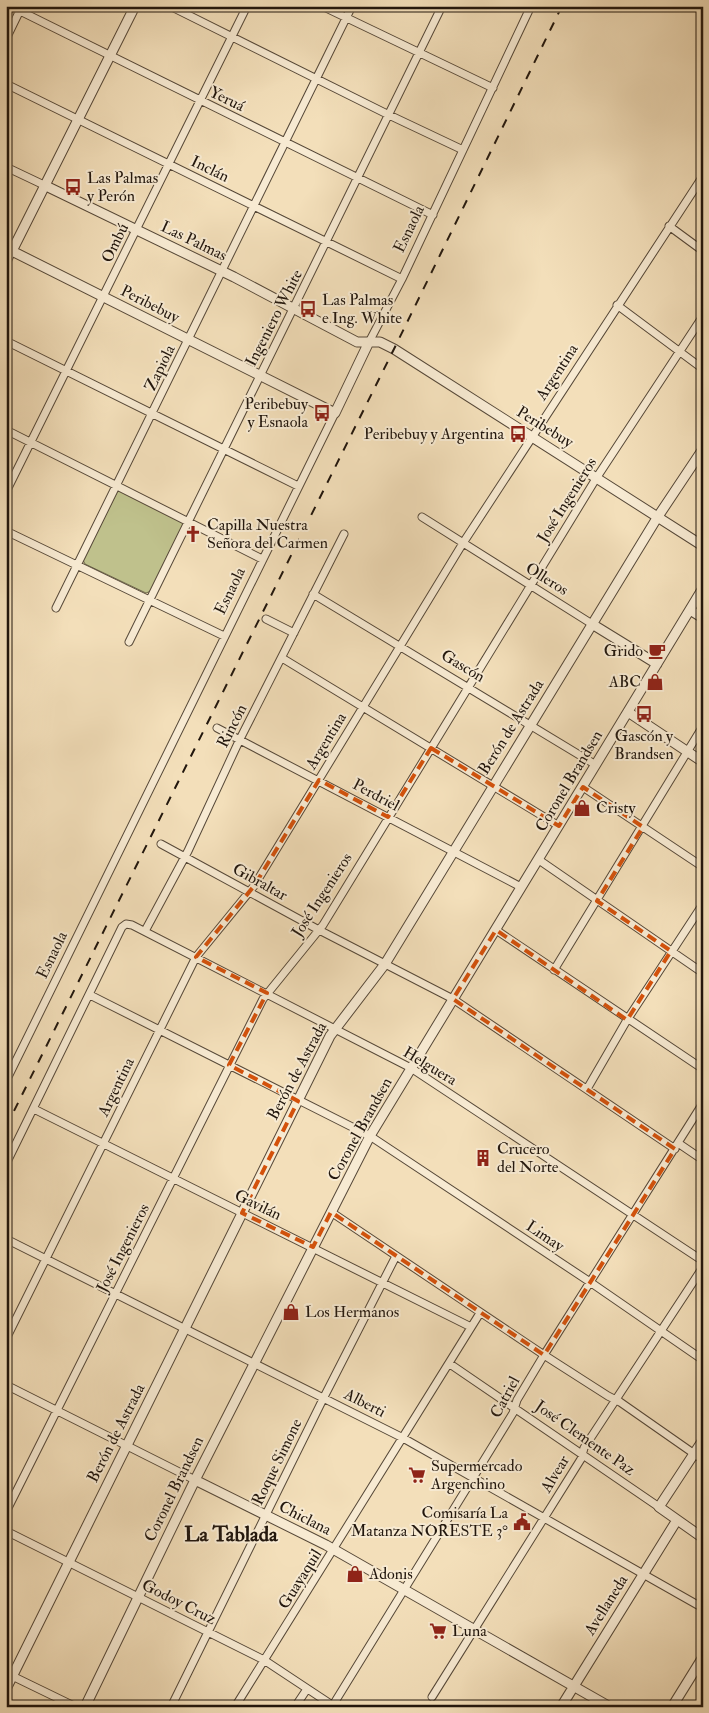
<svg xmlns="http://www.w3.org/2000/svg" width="709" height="1713" font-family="'IM FELL Double Pica',serif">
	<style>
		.green { fill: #bfc18c; stroke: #706c4c }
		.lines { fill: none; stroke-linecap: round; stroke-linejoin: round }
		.minor-casing { stroke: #564838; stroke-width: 9 }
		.tertiary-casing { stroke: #564838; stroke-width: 11 }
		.minor { stroke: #f7ead2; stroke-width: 7 }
		.tertiary { stroke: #f7ead2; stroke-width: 9 }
		.rail { stroke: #21160d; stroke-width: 2; stroke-dasharray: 9 9; stroke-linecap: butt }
		.marked { fill: none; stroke: #d4520c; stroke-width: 4; stroke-dasharray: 10 6; stroke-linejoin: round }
		.labels { text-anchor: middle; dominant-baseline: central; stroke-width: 4; stroke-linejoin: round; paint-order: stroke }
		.street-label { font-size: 16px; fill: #21160d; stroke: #f7ead2 }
		.poi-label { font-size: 16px; fill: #21160d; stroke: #f7ead2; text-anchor: start }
		.district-label { font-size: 21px; font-weight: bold; fill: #21160d; stroke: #f7ead2 }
	</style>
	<rect width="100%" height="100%" fill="#f3dfba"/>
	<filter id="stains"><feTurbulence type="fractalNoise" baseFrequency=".004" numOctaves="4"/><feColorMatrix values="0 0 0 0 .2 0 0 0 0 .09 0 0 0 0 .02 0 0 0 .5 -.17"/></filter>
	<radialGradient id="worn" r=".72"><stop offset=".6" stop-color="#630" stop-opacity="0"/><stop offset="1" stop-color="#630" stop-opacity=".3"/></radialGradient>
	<!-- green -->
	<path class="green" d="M118,490L185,522L151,591L146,593L85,564L83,560Z"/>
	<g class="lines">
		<!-- minor casing -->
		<g class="minor-casing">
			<path id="minor" d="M10,6L433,215
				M170,6L389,115L463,150
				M322,6L493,88
				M6,39L22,6
				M6,84L402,279
				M6,167L46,186
				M669,226L703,251
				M6,264L12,251
				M617,305L703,369
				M6,341L298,486
				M368,344L402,279L531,6
				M6,430L262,559
				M6,492L247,6
				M422,517L592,624
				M6,531L224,636
				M313,594L596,765
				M56,608L352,6
				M266,619L294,633
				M129,642L442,6
				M282,658L559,826
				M217,728L521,887
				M583,787L703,867
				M161,844L319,930L453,999L675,1149
				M539,860L703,973
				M496,930L703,1069
				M145,931L188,851L240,739L344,534
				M554,970L703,726
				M90,995L370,1136L590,1282L703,1360
				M6,1081L335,413
				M587,1089L627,1020L703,904
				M34,1109L471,1327
				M678,1143L703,1160
				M6,1164L122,927L126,924L132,925L411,1068L703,1261
				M331,1212L544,1355L608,1396L620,1402L703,1460
				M6,1239L403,1438L703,1608
				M6,1339L196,957L254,886L463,543L703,176
				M450,1364L659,1507
				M6,1385L195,1480
				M6,1512L263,999L323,925L597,477L703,316
				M6,1531L264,1660L335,1707
				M6,1673L76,1707
				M432,1697L581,1459L584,1448L703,1267
				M333,1705L513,1413L517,1400L544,1355L703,1103
				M171,1707L324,1397L396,1256
				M235,1707L480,1313
				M295,1707L307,1689"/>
		</g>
		<!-- tertiary casing -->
		<g class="tertiary-casing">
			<path id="tertiary" d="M46,186L234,277L357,342H380L394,349L703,546
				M6,248L335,413L368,344
				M12,251L135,6
				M690,610L703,618
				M592,624L657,664
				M628,712L703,762
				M703,1440L659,1507L703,1538
				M195,1480L326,1545L610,1707
				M6,1689L330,1036L385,964L657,518L703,449
				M85,1707L195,1480L370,1136L703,588
				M561,1707L677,1520
				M672,1707L703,1657"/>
		</g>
		<!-- minor -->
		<use href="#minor" class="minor"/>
		<!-- tertiary -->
		<use href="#tertiary" class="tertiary"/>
		<!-- rail -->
		<path class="rail" d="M6,1127L394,349L562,6"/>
	</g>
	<!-- marked area -->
	<path class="marked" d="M431,748L559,826L583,787L643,827L597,901L671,951L627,1020L496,930L453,999L675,1149L544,1355L331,1212L313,1247L242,1213L298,1101L229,1065L267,993L196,957L254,886L319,780L388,817Z"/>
	<!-- icons -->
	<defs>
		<g id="bus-bare" transform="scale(1.35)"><path d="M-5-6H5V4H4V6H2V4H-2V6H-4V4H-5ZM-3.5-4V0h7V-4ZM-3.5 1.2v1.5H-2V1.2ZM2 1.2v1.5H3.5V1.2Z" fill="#8f2418" stroke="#f7ead2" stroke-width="2.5" paint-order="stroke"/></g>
		<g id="church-bare" transform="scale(1.35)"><path d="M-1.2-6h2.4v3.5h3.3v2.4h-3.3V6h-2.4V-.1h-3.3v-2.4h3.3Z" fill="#8f2418" stroke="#f7ead2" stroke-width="2.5" paint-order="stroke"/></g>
		<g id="cafe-bare" transform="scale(1.35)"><path d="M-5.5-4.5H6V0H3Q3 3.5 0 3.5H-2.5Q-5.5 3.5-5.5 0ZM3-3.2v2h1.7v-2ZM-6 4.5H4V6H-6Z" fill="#8f2418" stroke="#f7ead2" stroke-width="2.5" paint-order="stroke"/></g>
		<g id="shop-bare" transform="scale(1.35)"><path d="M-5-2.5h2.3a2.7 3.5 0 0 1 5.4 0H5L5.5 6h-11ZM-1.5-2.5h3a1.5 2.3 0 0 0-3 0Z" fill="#8f2418" stroke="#f7ead2" stroke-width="2.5" paint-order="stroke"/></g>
		<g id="building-bare" transform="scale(1.35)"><path d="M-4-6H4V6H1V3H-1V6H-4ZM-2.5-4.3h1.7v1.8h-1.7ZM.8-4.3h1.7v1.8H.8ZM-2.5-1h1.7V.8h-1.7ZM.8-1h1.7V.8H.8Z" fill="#8f2418" stroke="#f7ead2" stroke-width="2.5" paint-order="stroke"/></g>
		<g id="supermarket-bare" transform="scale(1.35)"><path d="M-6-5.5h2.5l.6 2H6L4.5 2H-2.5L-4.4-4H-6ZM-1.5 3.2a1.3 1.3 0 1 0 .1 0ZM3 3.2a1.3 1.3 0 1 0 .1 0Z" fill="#8f2418" stroke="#f7ead2" stroke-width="2.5" paint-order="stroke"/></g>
		<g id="civic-bare" transform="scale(1.35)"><path d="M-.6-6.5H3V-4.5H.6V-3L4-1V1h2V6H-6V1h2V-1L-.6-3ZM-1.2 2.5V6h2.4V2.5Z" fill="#8f2418" stroke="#f7ead2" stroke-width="2.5" paint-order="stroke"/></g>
	</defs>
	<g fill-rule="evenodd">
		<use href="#bus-bare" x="73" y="187"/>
		<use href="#bus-bare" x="308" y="309"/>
		<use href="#bus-bare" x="322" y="413"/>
		<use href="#bus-bare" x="518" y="434"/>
		<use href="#church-bare" x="193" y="534"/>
		<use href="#cafe-bare" x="657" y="651"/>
		<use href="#shop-bare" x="655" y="682"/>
		<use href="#bus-bare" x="644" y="714"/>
		<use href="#shop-bare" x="582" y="808"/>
		<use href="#building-bare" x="483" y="1158"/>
		<use href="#shop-bare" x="291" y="1312"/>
		<use href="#supermarket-bare" x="417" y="1475"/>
		<use href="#civic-bare" x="522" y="1522"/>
		<use href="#shop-bare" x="355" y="1574"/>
		<use href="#supermarket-bare" x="438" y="1631"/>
	</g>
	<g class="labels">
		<!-- street labels -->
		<g class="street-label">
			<text transform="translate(227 99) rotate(26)">Yeruá</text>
			<text transform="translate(210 169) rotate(26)">Inclán</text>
			<text transform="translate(409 229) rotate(-64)">Esnaola</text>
			<text transform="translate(194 241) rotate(26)">Las Palmas</text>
			<text transform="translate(115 243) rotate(-64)">Ombú</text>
			<text transform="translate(150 304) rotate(27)">Peribebuy</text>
			<text transform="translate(274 318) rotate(-63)">Ingeniero White</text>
			<text transform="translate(160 368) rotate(-64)">Zapiola</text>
			<text transform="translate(557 372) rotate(-57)">Argentina</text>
			<text transform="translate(545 427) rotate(32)">Peribebuy</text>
			<text transform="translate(567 500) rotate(-58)">José Ingenieros</text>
			<text transform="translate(547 579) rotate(32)">Olleros</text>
			<text transform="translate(230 591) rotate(-64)">Esnaola</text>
			<text transform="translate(463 666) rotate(31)">Gascón</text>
			<text transform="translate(232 726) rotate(-63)">Rincón</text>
			<text transform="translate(511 727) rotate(-58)">Berón de Astrada</text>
			<text transform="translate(326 741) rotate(-59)">Argentina</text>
			<text transform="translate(569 781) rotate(-59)">Coronel Brandsen</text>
			<text transform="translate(376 795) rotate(28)">Perdriel</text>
			<text transform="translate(260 882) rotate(29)">Gibraltar</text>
			<text transform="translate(322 895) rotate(-57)">José Ingenieros</text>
			<text transform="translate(52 955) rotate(-64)">Esnaola</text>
			<text transform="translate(430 1066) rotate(31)">Helguera</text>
			<text transform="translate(297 1071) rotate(-62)">Berón de Astrada</text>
			<text transform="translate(116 1087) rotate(-64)">Argentina</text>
			<text transform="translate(360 1129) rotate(-61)">Coronel Brandsen</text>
			<text transform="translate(258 1205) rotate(26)">Gavilán</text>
			<text transform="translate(545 1236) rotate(34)">Limay</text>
			<text transform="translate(123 1248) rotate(-63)">José Ingenieros</text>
			<text transform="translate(505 1397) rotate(-62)">Catriel</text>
			<text transform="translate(365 1403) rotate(27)">Alberti</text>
			<text transform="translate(116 1433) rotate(-63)">Berón de Astrada</text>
			<text transform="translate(585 1438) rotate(35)">José Clemente Paz</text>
			<text transform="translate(277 1462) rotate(-64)">Roque Simone</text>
			<text transform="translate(555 1474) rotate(-59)">Alvear</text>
			<text transform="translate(174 1489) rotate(-64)">Coronel Brandsen</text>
			<text transform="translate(305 1518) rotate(27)">Chiclana</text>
			<text transform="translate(300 1579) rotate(-58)">Guayaquil</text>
			<text transform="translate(179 1602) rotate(27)">Godoy Cruz</text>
			<text transform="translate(606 1605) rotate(-58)">Avellaneda</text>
		</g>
		<!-- poi labels -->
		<g class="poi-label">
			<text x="87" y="178">Las Palmas<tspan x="87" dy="18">y Perón</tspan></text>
			<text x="322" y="300">Las Palmas<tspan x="322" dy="18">e Ing. White</tspan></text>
			<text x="308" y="404" text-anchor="end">Peribebuy<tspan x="308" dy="18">y Esnaola</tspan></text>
			<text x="504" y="434" text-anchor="end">Peribebuy y Argentina</text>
			<text x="207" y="525">Capilla Nuestra<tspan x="207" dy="18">Señora del Carmen</tspan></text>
			<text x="643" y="651" text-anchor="end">Grido</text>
			<text x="641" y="682" text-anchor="end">ABC</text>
			<text x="644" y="736" text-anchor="middle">Gascón y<tspan x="644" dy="18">Brandsen</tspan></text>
			<text x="596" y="808">Cristy</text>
			<text x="497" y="1149">Crucero<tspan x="497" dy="18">del Norte</tspan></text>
			<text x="305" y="1312">Los Hermanos</text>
			<text x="431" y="1466">Supermercado<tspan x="431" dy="18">Argenchino</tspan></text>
			<text x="508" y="1513" text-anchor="end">Comisaría La<tspan x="508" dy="18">Matanza NORESTE 3°</tspan></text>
			<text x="369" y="1574">Adonis</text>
			<text x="452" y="1631">Luna</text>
		</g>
		<!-- district labels -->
		<g class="district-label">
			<text x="231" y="1534">La Tablada</text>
		</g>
	</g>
	<!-- margin -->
	<rect width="709" height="1713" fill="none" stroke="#f3dfba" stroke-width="25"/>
	<rect x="8" y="8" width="694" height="1698" fill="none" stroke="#21160d" stroke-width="2.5"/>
	<rect x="12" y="12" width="684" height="1688" fill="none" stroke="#21160d"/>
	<rect width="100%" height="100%" filter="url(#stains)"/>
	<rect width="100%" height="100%" fill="url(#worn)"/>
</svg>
